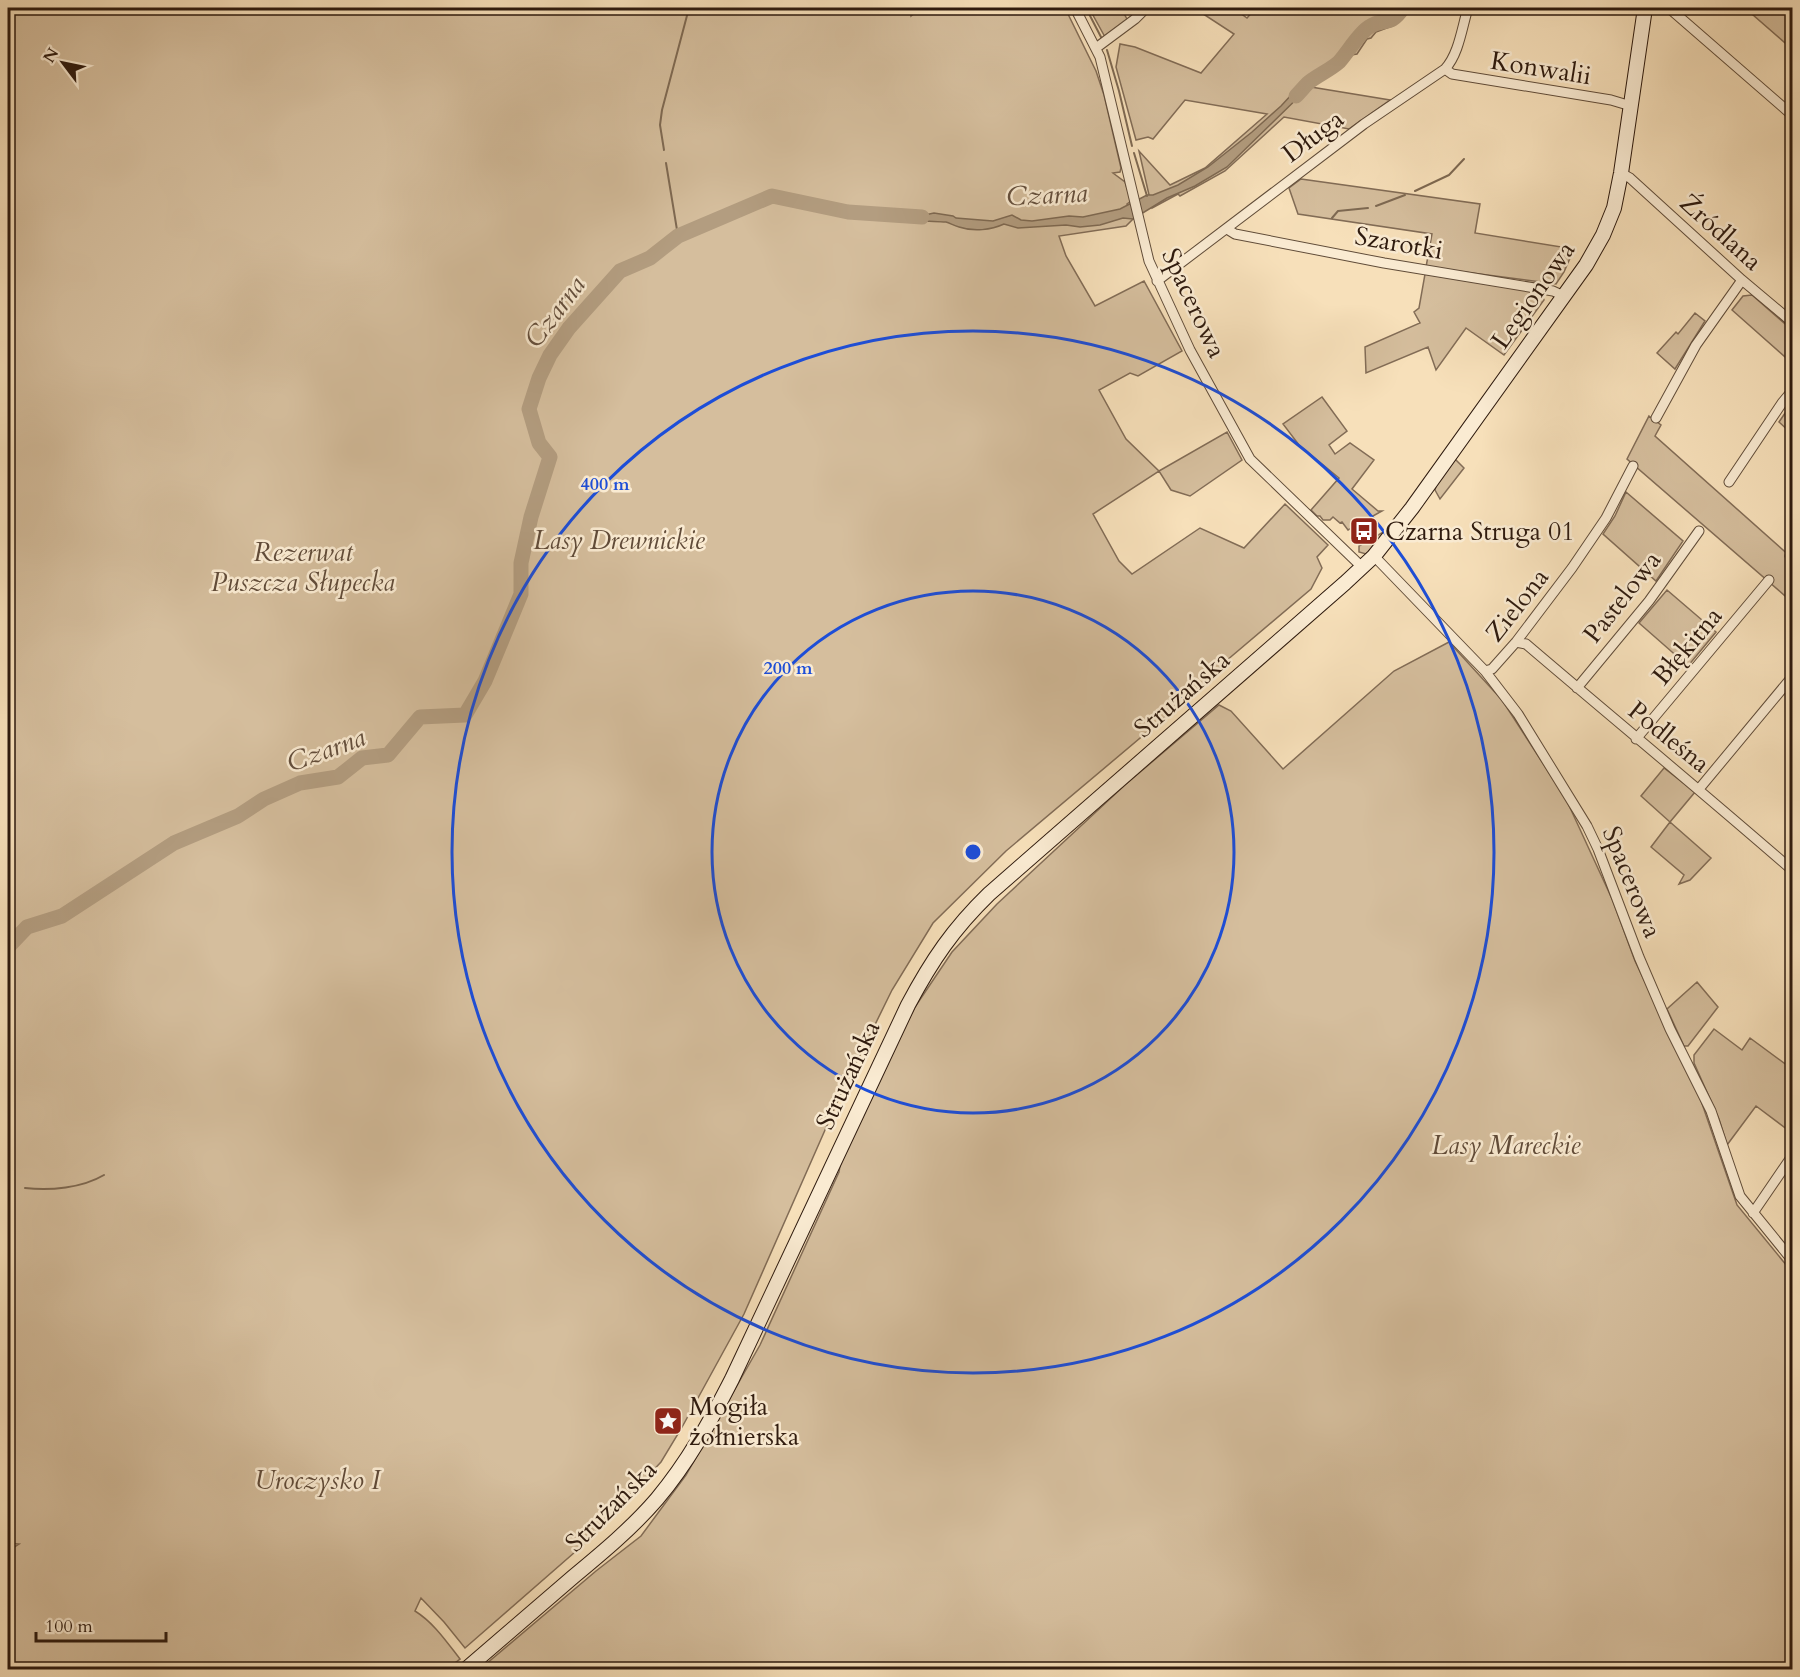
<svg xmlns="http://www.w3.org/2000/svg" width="1800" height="1677" font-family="Cardo,serif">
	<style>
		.green { fill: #d5be9d; stroke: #826c56; stroke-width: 1.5 }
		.water { fill: #b39d80; stroke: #7e6952; stroke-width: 1.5 }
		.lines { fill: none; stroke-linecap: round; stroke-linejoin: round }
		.stream { stroke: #7e6952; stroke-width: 2 }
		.river { stroke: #b39d80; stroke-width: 15 }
		.minor-casing { stroke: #604c39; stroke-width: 11 }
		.secondary-casing { stroke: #2e1a0e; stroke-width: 16 }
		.minor { stroke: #faebd2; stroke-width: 9 }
		.secondary { stroke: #faebd2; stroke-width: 14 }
		.ring { fill: none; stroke: #1d4ed8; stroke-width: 3 }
		.labels { text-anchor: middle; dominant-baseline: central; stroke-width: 5; stroke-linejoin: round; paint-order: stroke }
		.street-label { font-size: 26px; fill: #2e1a0e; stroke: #faebd2 }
		.poi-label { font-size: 26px; fill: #2e1a0e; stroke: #faebd2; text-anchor: start }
		.park-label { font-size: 26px; font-style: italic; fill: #604b39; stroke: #faebd2 }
		.water-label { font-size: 27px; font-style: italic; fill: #634e3c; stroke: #faebd2 }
		.centre { fill: #1d4ed8; stroke: #faebd2; stroke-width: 3 }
		.ring-label { font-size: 18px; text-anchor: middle; font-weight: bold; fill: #1d4ed8; stroke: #faebd2; stroke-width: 5; stroke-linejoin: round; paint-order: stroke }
	</style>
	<rect width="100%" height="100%" fill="#f7e0ba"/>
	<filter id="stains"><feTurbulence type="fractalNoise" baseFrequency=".00333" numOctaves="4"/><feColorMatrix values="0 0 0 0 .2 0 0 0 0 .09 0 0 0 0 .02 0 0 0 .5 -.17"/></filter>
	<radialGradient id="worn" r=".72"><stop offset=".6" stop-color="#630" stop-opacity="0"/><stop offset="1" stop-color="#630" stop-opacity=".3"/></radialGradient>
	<!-- green -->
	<path class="green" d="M8,8H910L911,16L921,8H1065L1096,71L1104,95L1121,168L1120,172L1113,173L1125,182L1131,201L1127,204L1133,219L1126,226L1059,236L1066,256L1095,306L1144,281L1182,351L1138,376L1130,373L1099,390L1126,439L1159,471L1227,432L1242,460L1190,496L1171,490L1159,471L1093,514L1119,561L1132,574L1200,528L1244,548L1285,504L1328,545L1317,557L1322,568L1311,589L1226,661L1203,685L1006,851L933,923L892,990L840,1096L744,1314L681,1429L661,1462L583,1545L465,1648L444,1622L421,1598L415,1611C434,1623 446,1641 460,1659L447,1669H8V1551L19,1544L8,1543Z
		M1089,8H1121L1128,21L1105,37Z
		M1194,8H1233L1247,18L1256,8H1408L1392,26L1376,32L1371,38L1367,39L1357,54L1351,55L1311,87L1390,100L1349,129L1284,117L1225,171L1180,196L1178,194L1152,208L1139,151L1170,185L1205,168L1267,114L1185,100L1153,139L1148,137L1136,140L1116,67L1120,44L1135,47L1201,73L1234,34Z
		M1745,8H1792V49Z
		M1301,179L1480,204L1475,233L1574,249L1564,272L1556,284L1426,267L1432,234L1298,214L1289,188Z
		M1425,274L1541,293L1544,300L1504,355L1466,328L1436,370L1428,347L1366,373L1365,347L1420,323L1414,312L1419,308Z
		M1752,295L1792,330V363L1732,310L1743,296Z
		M1695,313L1705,321L1675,369L1657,353L1676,332L1678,334Z
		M1322,397L1347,431L1329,445L1335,454L1350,443L1374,460L1352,489L1378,511H1382L1348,530L1342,522L1340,523L1333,517L1330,520H1323L1320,516H1317L1311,510L1339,478L1299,445L1283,424Z
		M1792,403V434L1779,422Z
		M1649,416L1661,425L1655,436L1792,558V602L1627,459Z
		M1455,459L1464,468L1440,499L1435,490L1436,486Z
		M1626,492L1683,541L1656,581L1603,534L1615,516Z
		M1385,531L1386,533L1366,554L1359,552V546Z
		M1667,590L1716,632L1688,666L1639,623Z
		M1449,642L1502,700L1566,799L1613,901L1635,961L1698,1092L1737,1205L1792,1272V1669L479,1670L596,1571L641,1536L686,1475L760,1345L839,1172L844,1140L915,1007L952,952L997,904L1126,784L1219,705L1231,711L1283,769L1394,671Z
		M1664,768L1695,792L1670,822L1711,858L1690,880L1679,884L1684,875L1651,847L1670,822L1641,796Z
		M1697,982L1718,1007L1688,1046H1684L1667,1009Z
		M1714,1029L1742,1050L1750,1038L1792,1069V1133L1756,1106L1727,1145L1719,1119L1694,1063V1055Z"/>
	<!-- water -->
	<path class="water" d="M1306,79L1313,83L1227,167L1195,186L1167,198L1133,219L1123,218L1100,225L1080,227L1066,225L1018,228L1004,224C991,230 974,232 959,227C954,226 950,223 946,222C931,221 918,222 904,218L905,212L920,216L934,213L953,216L956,218L993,221L1012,215L1021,220L1032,221L1069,216L1083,217L1120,209L1147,195H1153L1178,185L1208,167L1252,132L1281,106Z"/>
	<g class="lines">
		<!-- stream -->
		<path class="stream" d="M1086,8L1101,37
			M1107,50L1119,91L1132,146
			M664,150L660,125L662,110L689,8
			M1134,153L1147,196
			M666,163L678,236
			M1415,191L1449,175L1464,159
			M1376,206L1405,195
			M1332,218L1338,211L1368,208
			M25,1188C50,1191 82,1188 104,1175"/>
		<!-- river -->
		<path class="river" d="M1296,96C1300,92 1304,87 1308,83C1318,75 1330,70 1339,62C1348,52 1359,33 1369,27C1384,17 1390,28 1403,8
			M8,947L27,927L62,916L174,843L238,816L264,799L300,783L338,777L362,758L388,755L420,717L465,715L485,681L521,594V563L531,517L550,457L539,443L529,409L539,378L550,355L569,328L620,271L650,258L678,236L772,196L848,212L922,217"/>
		<!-- minor casing -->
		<g class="minor-casing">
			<path id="minor" d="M1075,8L1100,57L1149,261L1190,350L1250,459L1362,567
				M1669,8L1792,115
				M1096,48L1135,19L1146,8
				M1445,69L1452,74L1611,100L1631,106
				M1621,173L1630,178L1742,280L1792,322
				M1227,229L1235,234L1384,263L1553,291L1564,296
				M1157,281L1364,124L1445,69C1459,54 1462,27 1468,8
				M1656,418L1696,345L1742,280
				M1729,482L1782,403L1792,391
				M1374,556L1485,671L1518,714L1587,826L1598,849L1639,957L1670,1029L1711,1111L1740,1196L1792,1260
				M1790,556L1792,553
				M1516,642L1526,644C1615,720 1705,794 1792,870
				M1485,671L1492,669L1516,642L1572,568L1606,518L1633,466
				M1577,688L1649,601L1699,531
				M1636,739L1769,580
				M1699,789L1792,677
				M1753,1213L1792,1156"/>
		</g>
		<!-- secondary casing -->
		<g class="secondary-casing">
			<path id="secondary" d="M465,1670C501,1639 537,1608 573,1577C602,1553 632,1528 657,1499C688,1462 710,1422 732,1379L908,1005C932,960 953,929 989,894L1345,583L1374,556L1412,508L1586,265L1603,235L1614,208L1621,173L1645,8"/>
		</g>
		<!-- minor -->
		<use href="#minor" class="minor"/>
		<!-- secondary -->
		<use href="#secondary" class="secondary"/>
	</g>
	<!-- distance rings -->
	<g class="ring">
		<circle cx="973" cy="852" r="261"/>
		<circle cx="973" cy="852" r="521"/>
	</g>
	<!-- icons -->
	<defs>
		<g id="bus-square" transform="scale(1.5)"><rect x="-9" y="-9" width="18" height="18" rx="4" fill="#8f2418" stroke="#faebd2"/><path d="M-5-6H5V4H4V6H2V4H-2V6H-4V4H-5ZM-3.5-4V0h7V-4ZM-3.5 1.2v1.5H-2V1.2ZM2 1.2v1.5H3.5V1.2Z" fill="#fff"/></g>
		<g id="sight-square" transform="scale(1.5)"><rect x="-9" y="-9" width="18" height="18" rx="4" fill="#8f2418" stroke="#faebd2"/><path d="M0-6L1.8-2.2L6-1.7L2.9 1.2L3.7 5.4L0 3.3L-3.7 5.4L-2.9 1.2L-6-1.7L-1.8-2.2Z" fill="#fff"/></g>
	</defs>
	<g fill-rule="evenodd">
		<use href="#bus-square" x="1364" y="531"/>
		<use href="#sight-square" x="668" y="1421"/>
	</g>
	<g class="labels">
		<!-- street labels -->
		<g class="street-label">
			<text transform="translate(1541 68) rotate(9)">Konwalii</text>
			<text transform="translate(1313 136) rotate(-37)">Długa</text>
			<text transform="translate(1721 232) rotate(42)">Źródlana</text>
			<text transform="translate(1399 243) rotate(10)">Szarotki</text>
			<text transform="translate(1533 295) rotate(-55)">Legionowa</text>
			<text transform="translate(1194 303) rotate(65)">Spacerowa</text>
			<text transform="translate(1622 597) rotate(-52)">Pastelowa</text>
			<text transform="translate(1517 605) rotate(-52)">Zielona</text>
			<text transform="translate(1687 646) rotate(-50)">Błękitna</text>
			<text transform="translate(1182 694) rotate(-41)">Strużańska</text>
			<text transform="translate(1669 737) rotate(39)">Podleśna</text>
			<text transform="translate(1632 882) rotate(68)">Spacerowa</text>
			<text transform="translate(848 1075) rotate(-65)">Strużańska</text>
			<text transform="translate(611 1506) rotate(-45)">Strużańska</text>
		</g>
		<!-- poi labels -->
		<g class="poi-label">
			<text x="1385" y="531">Czarna Struga 01</text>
			<text x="689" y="1406">Mogiła<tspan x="689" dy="30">żołnierska</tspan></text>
		</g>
		<!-- park labels -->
		<g class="park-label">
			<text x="619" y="540">Lasy Drewnickie</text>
			<text x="303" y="552">Rezerwat<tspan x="303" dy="30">Puszcza Słupecka</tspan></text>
			<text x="1506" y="1145">Lasy Mareckie</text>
			<text x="317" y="1480">Uroczysko I</text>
		</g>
		<!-- water labels -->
		<g class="water-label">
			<text transform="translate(1047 195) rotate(-3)">Czarna</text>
			<text transform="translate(555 312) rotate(-53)">Czarna</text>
			<text transform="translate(326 750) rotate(-20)">Czarna</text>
		</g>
	</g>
	<circle cx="973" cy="852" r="9" class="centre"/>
	<g class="ring-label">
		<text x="605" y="490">400 m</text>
		<text x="788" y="674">200 m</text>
	</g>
	<!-- margin -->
	<rect width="1800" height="1677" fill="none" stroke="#f7e0ba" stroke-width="30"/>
	<rect x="9" y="9" width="1782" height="1659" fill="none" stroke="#2e1a0e" stroke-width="3"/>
	<rect x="15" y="15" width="1770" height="1647" fill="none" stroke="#2e1a0e" stroke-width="1.5"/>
	<!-- north arrow -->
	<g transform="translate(63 63) rotate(302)" stroke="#faebd2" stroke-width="4.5" paint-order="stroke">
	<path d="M0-4.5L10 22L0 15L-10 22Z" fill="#2e1a0e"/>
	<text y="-9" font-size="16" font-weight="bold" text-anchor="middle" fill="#2e1a0e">N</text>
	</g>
	<!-- scale -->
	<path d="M36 1632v9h130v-9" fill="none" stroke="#2e1a0e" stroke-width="3"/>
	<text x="45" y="1632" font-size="18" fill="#2e1a0e" stroke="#faebd2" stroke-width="4.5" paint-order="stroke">100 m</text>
	<rect width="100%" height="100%" filter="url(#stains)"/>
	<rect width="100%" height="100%" fill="url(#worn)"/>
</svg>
